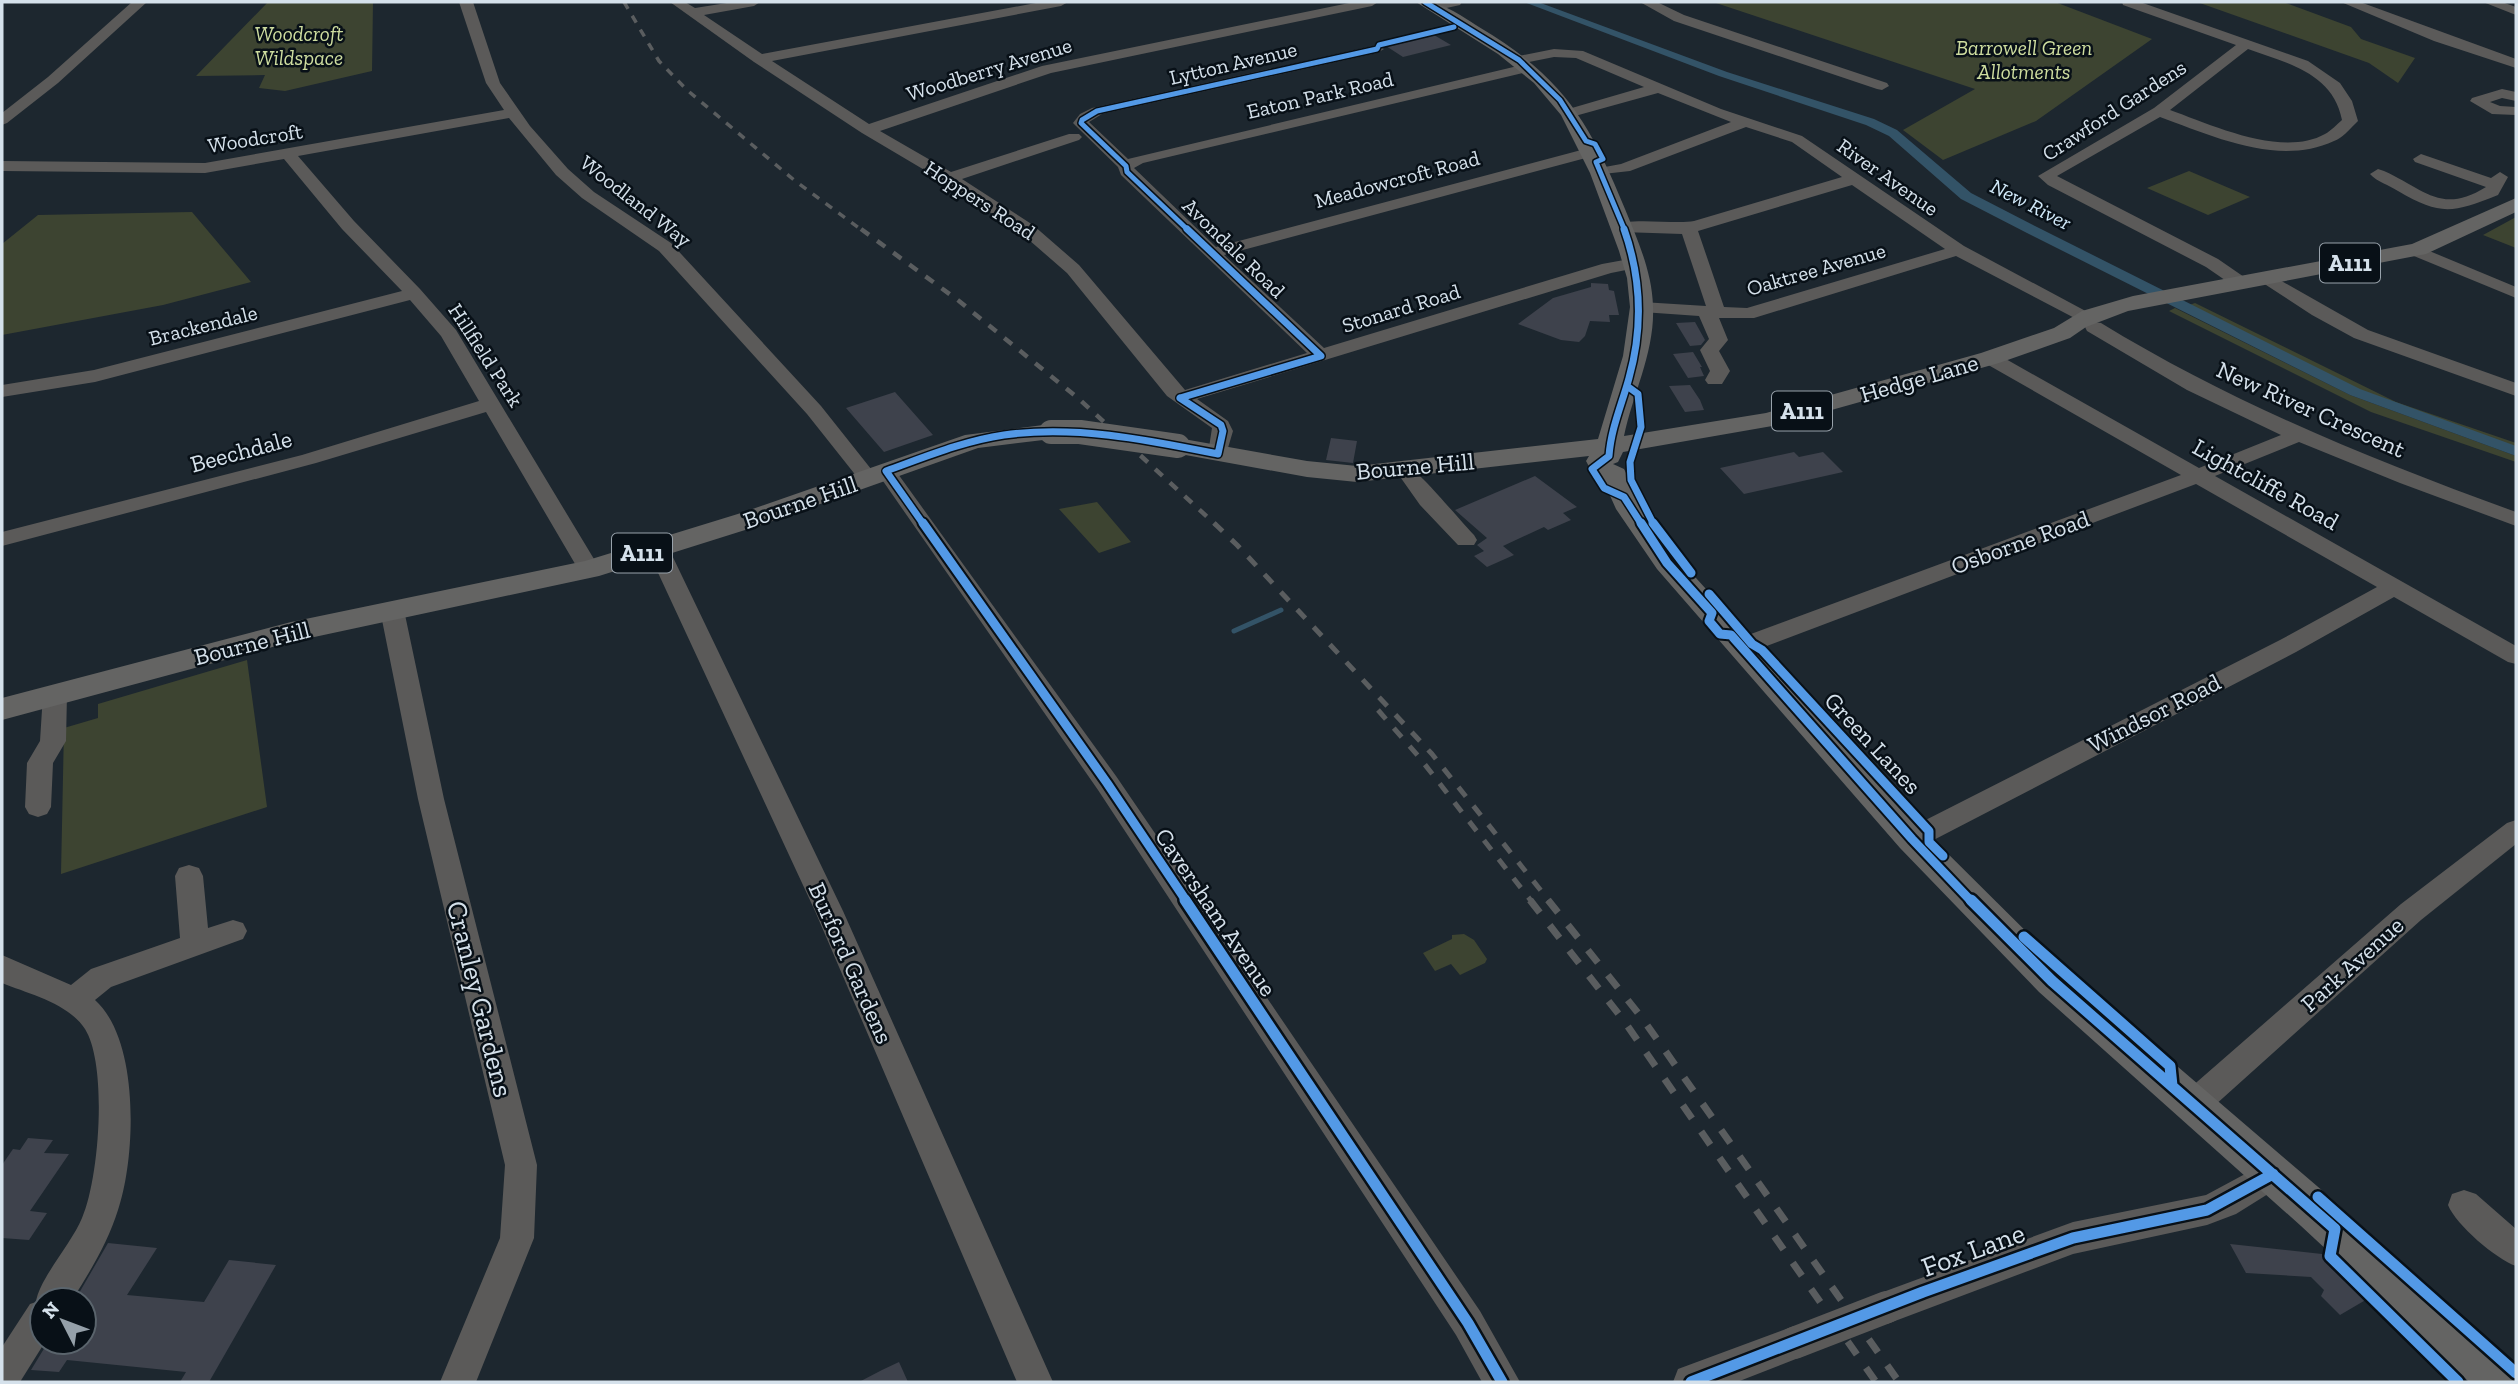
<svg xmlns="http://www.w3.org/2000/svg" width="2518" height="1384" font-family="'Zilla Slab',serif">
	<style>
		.green { fill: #3d4431 }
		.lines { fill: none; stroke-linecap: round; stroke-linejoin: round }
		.stream { stroke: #335367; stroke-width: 5 }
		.canal { fill: #335367; fill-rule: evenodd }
		.building { fill: #3e424c }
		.minor { fill: #5b5a59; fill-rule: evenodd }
		.major { fill: #646463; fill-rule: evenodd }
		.rail-far3 { stroke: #5a5d5f; stroke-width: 3.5; stroke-dasharray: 8 8; stroke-linecap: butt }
		.rail-far2 { stroke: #5a5d5f; stroke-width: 4.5; stroke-dasharray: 10 10; stroke-linecap: butt }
		.rail-far1 { stroke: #5a5d5f; stroke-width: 5; stroke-dasharray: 12 12; stroke-linecap: butt }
		.rail { stroke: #5a5d5f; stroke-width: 7; stroke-dasharray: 16 16; stroke-linecap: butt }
		.minor-bridge { stroke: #5b5a59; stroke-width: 32 }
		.major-bridge { stroke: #646463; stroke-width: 24 }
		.cycleway-far3-casing { stroke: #081017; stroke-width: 8 }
		.cycleway-far2-casing { stroke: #081017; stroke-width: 10 }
		.cycleway-far1-casing { stroke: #081017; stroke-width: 13 }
		.cycleway-casing { stroke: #081017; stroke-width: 16 }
		.cycleway-far3 { stroke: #5399e6; stroke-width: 5 }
		.cycleway-far2 { stroke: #5399e6; stroke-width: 7 }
		.cycleway-far1 { stroke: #5399e6; stroke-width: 9 }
		.cycleway { stroke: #5399e6; stroke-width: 11 }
		.labels { text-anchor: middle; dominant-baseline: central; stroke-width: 5; stroke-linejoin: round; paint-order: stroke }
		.far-park-label { font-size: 21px; font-style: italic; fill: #cedd9f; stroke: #081017 }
		.far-street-label { font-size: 21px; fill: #d5e1eb; stroke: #081017 }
		.far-water-label { font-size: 21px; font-style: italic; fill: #d0e8f8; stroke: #081017 }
		.shield { fill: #081017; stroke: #98a2ab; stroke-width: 2 }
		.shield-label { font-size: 23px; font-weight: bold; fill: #d5e1eb }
		.street-label { font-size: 24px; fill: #d5e1eb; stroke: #081017 }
		.near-street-label { font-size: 28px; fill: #d5e1eb; stroke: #081017 }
	</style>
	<rect width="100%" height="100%" fill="#1d272f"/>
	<!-- green -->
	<path class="green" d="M268,2H373L372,71L285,91L259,88L265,75L196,76Z
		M1713,2H2055L2152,39L2036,121L1943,160L1903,130L1975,89Z
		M2197,2H2283L2351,27L2361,39L2415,58L2398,83L2369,63Z
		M2189,171L2250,197L2208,215L2147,188Z
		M192,212L251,282L163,305L2,335V244L38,215Z
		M2516,217V248L2483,235Z
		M2195,303L2396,402L2516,443V447L2365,394L2189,305Z
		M2175,308L2350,395L2516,456V462L2371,412L2169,311Z
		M1097,502L1131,542L1099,553L1059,509Z
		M247,660L267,807L61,874L64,728L98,718V704Z
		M1464,934L1474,940L1487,959L1485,963L1460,975L1451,964L1435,971L1423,953L1452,939V935Z"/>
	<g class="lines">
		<!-- stream -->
		<path class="stream" d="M1234,631L1281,610"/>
		<!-- canal -->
		<path class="canal" d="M1524,2H1538L1727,72L1874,119L1897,130L1971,193L2037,227L2360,389L2516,446V456L2350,395L2027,233L1961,199L1889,136L1866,125L1719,76Z"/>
	</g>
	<!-- building -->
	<path class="building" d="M1434,35L1451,45L1403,57L1386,46Z
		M1591,283L1608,284L1609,290L1614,291L1619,315H1609L1610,322L1590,321L1585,336L1579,342L1561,340L1518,324L1553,298L1591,287Z
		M1695,322L1705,340L1701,345L1690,346L1676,323Z
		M1693,352L1702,367H1700L1704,376L1688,378L1673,354Z
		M1690,385L1700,400L1704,410L1685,412L1669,386Z
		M895,392L933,435L884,452L846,408Z
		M1331,438L1357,441L1353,463L1326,460Z
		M1794,452L1799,457L1823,452L1843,472L1744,494L1720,468Z
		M1535,476L1577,507L1563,513L1571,520L1548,530L1544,527L1503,546L1514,555L1487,567L1474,556L1484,551L1477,545L1487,538L1455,510Z
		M28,1138L53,1140L44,1153L69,1154L30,1211L47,1213L29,1240L2,1238V1165L13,1149L20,1150Z
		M108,1243L157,1248L127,1295L204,1302L229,1260L276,1265L209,1382H180L186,1372L67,1360L59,1372L31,1370L48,1342H84V1300H75Z
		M2230,1244L2322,1254L2357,1283L2369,1298L2340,1315L2321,1296L2324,1290L2311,1277L2246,1273Z
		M899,1362L908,1382H859L882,1370Z"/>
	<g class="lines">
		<!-- minor -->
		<path class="minor" d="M132,2H147L58,83L7,123L2,125V113L48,77Z
			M459,2H473L500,83L530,126L568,169L594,192L671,243L821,406L875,474L879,478L875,482H861L807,414L659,251L582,198L556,175L509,118L298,156L354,221L420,289L456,330L600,569L597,574L589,576L581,574L486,412L316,463L2,546V532L302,455L479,401L441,336L410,300L95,382L2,397V385L94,370L402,291L342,229L284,159L205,173L2,171V161L205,163L504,110L486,83Z
			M670,2H685L695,8L733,2H760L754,6L704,15L762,54L1041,2H1068L1061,6L772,61L869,124L1042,66L1354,2H1378L1372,6L1051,73L880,131L951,172L1069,134H1079L1082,137L1079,140L962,179L1033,225L1079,265L1185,390L1307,353L1121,175L1118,167L1076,126L1073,123L1080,114L1092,108L1377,45L1384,49L1377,53L1102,114L1089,122L1128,159L1526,64L1531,65L1533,68L1531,71L1143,163L1134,168L1216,247L1585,149H1597L1599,152L1597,155L1224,255L1324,348L1602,264L1635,258L1644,263L1641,267L1611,273L1197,399L1228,421L1233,431L1225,458H1211L1208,454L1212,428L1167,396L1067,273L1021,233L943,181L862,133L754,62Z
			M1438,2H1462L1460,5L1433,11L1426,7Z
			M1640,2H1657L1684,15L1887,83L1889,86L1882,90L1877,89L1674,21Z
			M2122,2H2140L2308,61L2340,83L2352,101L2358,121L2355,124C2349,130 2342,138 2334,141C2278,167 2213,136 2160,117L2057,176L2218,259L2247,279L2250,283L2247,287H2235L2206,267L2048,185L2038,176L2154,108L2236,45L2123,5ZM2248,49C2287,63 2333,73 2342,120C2337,124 2331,131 2325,134C2282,158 2212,125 2170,110Z
			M2341,2H2360L2516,59V68L2434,41Z
			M2483,2H2502L2516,7V15Z
			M1554,49L1583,51L1721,109L1802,136L1964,246L2093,315L2095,319L2093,322L2101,323C2232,403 2372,460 2516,512V526L2400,483L2299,442L2215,476L2516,646V664L2508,662L2394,597L2296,652L1922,846L1912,849L1902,846L1899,839L1902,832L2280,640L2377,587L2196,484L1748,653L1740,655L1732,653L1728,647L1732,641L2181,475L1983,362L1980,358L1983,354H1997L2199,468L2281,435L2187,390L2087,331L2085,327L2086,324L1956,256L1754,318H1719L1728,340L1719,351L1730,371L1722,384H1708L1705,380L1710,371L1700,350L1709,339L1699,316L1642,312L1633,307L1642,302L1706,306L1682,234L1622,232L1614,227C1624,216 1676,225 1694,221L1842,177L1792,142L1746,127L1630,171L1594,175L1592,172L1594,169L1621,164L1731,122L1658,93L1575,116H1565L1562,113L1565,110L1644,87L1576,58L1554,57L1519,64L1512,60L1514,57ZM1852,185L1945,249L1747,308L1724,307L1698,231Z
			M2502,89L2516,92V101L2502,98L2490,102L2500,106L2516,107V115L2492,114L2470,101L2472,98Z
			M2421,154L2491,178L2500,172L2508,177L2498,195C2452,213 2441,216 2398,191C2389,185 2377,182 2370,174L2378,169L2384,171C2424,189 2441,215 2486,187L2415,162L2413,159Z
			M2415,245L2516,287V298L2409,254L2406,250Z
			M2269,274L2368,330L2516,383V396L2354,338L2312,315L2263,283L2260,279L2263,275Z
			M886,465L893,467L1116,776L1480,1311L1520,1382H1482L1456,1335L1098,790L876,471L879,467Z
			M1406,465C1416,467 1462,523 1474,535L1477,540L1474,545H1458L1420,505L1396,471L1399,467Z
			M658,542L666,544L669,549L843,911L1053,1382H1017L815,911L647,549L650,544Z
			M392,602L400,605L404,610L444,799L537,1165L534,1238L476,1382H440L500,1238L505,1165L418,799L380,610L384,605Z
			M55,685L64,688L67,694L66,741L53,763L51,807L47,814L38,817L29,814L25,807L27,763L40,741L43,694L46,688Z
			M2516,820V844L2421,920L2204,1115L2193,1119L2182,1115L2177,1105L2182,1095L2401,904L2507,823Z
			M189,865L199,868L203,876L208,928L233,920L243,923L247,931L243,939L111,987L95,1000C140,1040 136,1157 118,1210C108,1242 90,1272 72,1300H42V1342H45L20,1382H2V1347L30,1304L36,1302C39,1279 72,1243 82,1218C99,1180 108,1066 85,1029C68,1003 29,994 2,983V955L71,985L91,969L180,938L175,876L179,868Z
			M2273,1159L2284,1164L2289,1174L2284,1184L2236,1214L2207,1225L2073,1254L1887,1324L1875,1319L1870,1307L1875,1295L2073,1222L2206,1195Z
			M2464,1190L2476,1194L2516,1229V1266C2496,1259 2456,1225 2448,1205L2452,1194Z
			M1794,1326L1806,1331L1812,1343L1806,1355L1737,1382H1673L1678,1369Z"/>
		<!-- major -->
		<path class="major" d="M1416,2C1442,1 1457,13 1479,27C1563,77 1589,121 1625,209C1638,241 1652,272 1653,306C1655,352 1633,393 1624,436L1766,413L1981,353L2054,328L2082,311L2133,296L2412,244L2516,198V212L2426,254L2128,311L2086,327L2070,338L1999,363L1778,425L1623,452L1618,462L1613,464L1624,469L1644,508L1677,557L1924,830L2065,970L2331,1198L2516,1364V1382H2469L2301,1226L2039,992L1900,848L1657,569L1616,509L1603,480L1593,474L1586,461L1589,456L1357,482L1307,477L1169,452L1165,446L1169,440L1178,438L1307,461L1357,466L1598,439L1623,356L1630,307L1627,278L1619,251L1590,173L1561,115L1534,83L1498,54Z
			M1051,424L1060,426L1064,432L1060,438L978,448L761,525L599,576L291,642L2,720V698L291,622L585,561L741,513L965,435Z"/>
		<!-- rail-far3 -->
		<path class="rail-far3" d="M624,2L659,61L687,90L794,180L863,231"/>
		<!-- rail-far2 -->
		<path class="rail-far2" d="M861,229L959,301L1079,399L1216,525"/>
		<!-- rail-far1 -->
		<path class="rail-far1" d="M1214,523L1237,545L1432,754L1550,902
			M1378,710L1419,757L1532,902"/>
		<!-- rail -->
		<path class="rail" d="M1530,900L1624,1021L1876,1382
			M1548,900L1642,1018L1899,1382"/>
		<!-- minor-bridge -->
		<path class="minor-bridge" d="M1794,1343L1887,1307"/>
		<!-- major-bridge -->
		<path class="major-bridge" d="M1051,432H1080L1178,446"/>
		<!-- cycleway-far3 casing -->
		<g class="cycleway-far3-casing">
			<path id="cycleway-far3" d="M1425,2L1519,60L1560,100L1586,141L1595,144L1603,159L1596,162L1625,231
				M1189,231L1127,172L1126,166L1081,123L1082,120L1097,111L1377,49L1379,45L1454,27"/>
		</g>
		<!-- cycleway-far2 casing -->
		<g class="cycleway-far2-casing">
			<path id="cycleway-far2" d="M1624,229C1641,277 1643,328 1629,378C1622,404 1611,428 1609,456L1592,469L1604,488L1624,497L1642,525
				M1627,386L1638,394L1641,427L1630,462L1631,480L1654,525
				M1180,398L1321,356L1187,229
				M924,525L886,471C925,457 963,441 1004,435C1076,425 1148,440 1218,454L1223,431L1221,425L1180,398"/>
		</g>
		<!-- cycleway-far1 casing -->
		<g class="cycleway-far1-casing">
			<path id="cycleway-far1" d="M923,523L1107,783L1187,902
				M1641,523L1667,563L1712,613L1709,621L1720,634L1731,635L1912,839L1972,902
				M1653,523L1691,573
				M1709,594L1752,644L1762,650L1929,831V842L1943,856"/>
		</g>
		<!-- cycleway casing -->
		<g class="cycleway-casing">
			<path id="cycleway" d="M1185,900L1468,1323L1502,1382
				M1971,900L2052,981L2335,1229L2330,1256L2458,1382
				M2024,937L2170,1066L2172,1086
				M2318,1197L2516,1373
				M1691,1382L1923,1292L2073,1238L2207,1210L2273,1174"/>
		</g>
		<!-- cycleway-far3 -->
		<use href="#cycleway-far3" class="cycleway-far3"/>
		<!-- cycleway-far2 -->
		<use href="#cycleway-far2" class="cycleway-far2"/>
		<!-- cycleway-far1 -->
		<use href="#cycleway-far1" class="cycleway-far1"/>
		<!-- cycleway -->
		<use href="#cycleway" class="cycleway"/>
	</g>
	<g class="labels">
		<!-- far-park labels -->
		<g class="far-park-label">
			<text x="299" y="33">Woodcroft<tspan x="299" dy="24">Wildspace</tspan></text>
			<text x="2024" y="47">Barrowell Green<tspan x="2024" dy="24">Allotments</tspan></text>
		</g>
		<!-- far-street labels -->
		<g class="far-street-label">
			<text transform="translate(1233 63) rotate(-13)">Lytton Avenue</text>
			<text transform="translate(989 69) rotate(-17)">Woodberry Avenue</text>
			<text transform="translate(1320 95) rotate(-13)">Eaton Park Road</text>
			<text transform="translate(2114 110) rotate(-33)">Crawford Gardens</text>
			<text transform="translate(255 138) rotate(-9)">Woodcroft</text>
			<text transform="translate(1888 177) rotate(35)">River Avenue</text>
			<text transform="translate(1397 179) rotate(-15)">Meadowcroft Road</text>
			<text transform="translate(980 200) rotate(33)">Hoppers Road</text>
			<text transform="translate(636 201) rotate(38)">Woodland Way</text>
			<text transform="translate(1234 248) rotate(44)">Avondale Road</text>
			<text transform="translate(1816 269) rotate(-16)">Oaktree Avenue</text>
			<text transform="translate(1401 308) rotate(-17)">Stonard Road</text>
			<text transform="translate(203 325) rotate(-14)">Brackendale</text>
			<text transform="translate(486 355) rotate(57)">Hillfield Park</text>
		</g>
		<!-- far-water labels -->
		<g class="far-water-label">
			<text transform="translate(2031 204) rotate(27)">New River</text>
		</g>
		<!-- shield labels -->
		<g class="shield">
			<rect x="2320" y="243.5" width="60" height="39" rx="5"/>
			<rect x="1772" y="391.5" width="60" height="39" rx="5"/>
			<rect x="612" y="533.5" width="60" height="39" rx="5"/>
		</g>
		<g class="shield-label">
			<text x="2350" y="263">A111</text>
			<text x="1802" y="411">A111</text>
			<text x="642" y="553">A111</text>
		</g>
		<!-- street labels -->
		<g class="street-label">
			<text transform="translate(1919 378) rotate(-16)">Hedge Lane</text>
			<text transform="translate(2311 409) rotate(24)">New River Crescent</text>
			<text transform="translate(241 451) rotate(-15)">Beechdale</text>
			<text transform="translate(1415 466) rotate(-5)">Bourne Hill</text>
			<text transform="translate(2266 484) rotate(29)">Lightcliffe Road</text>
			<text transform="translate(800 502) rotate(-19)">Bourne Hill</text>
			<text transform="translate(2020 542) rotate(-20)">Osborne Road</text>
			<text transform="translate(252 643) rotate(-14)">Bourne Hill</text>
			<text transform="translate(2154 713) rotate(-27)">Windsor Road</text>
			<text transform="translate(1873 743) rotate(47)">Green Lanes</text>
			<text transform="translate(1216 912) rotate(56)">Caversham Avenue</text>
			<text transform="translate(851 963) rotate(66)">Burford Gardens</text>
			<text transform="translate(2352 964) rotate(-42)">Park Avenue</text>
		</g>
		<!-- near-street labels -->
		<g class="near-street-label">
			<text transform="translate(480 999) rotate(76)">Cranley Gardens</text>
			<text transform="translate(1973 1250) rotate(-20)">Fox Lane</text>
		</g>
	</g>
	<!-- border -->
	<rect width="2518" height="1384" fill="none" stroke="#d5e1eb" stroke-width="7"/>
	<!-- north arrow -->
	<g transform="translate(63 1321) rotate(312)"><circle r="33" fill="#081017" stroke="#5a646c" stroke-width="2"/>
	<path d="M0-5L12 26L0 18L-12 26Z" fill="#95a0a9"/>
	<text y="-10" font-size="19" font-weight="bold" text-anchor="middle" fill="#d5e1eb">N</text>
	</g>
</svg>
